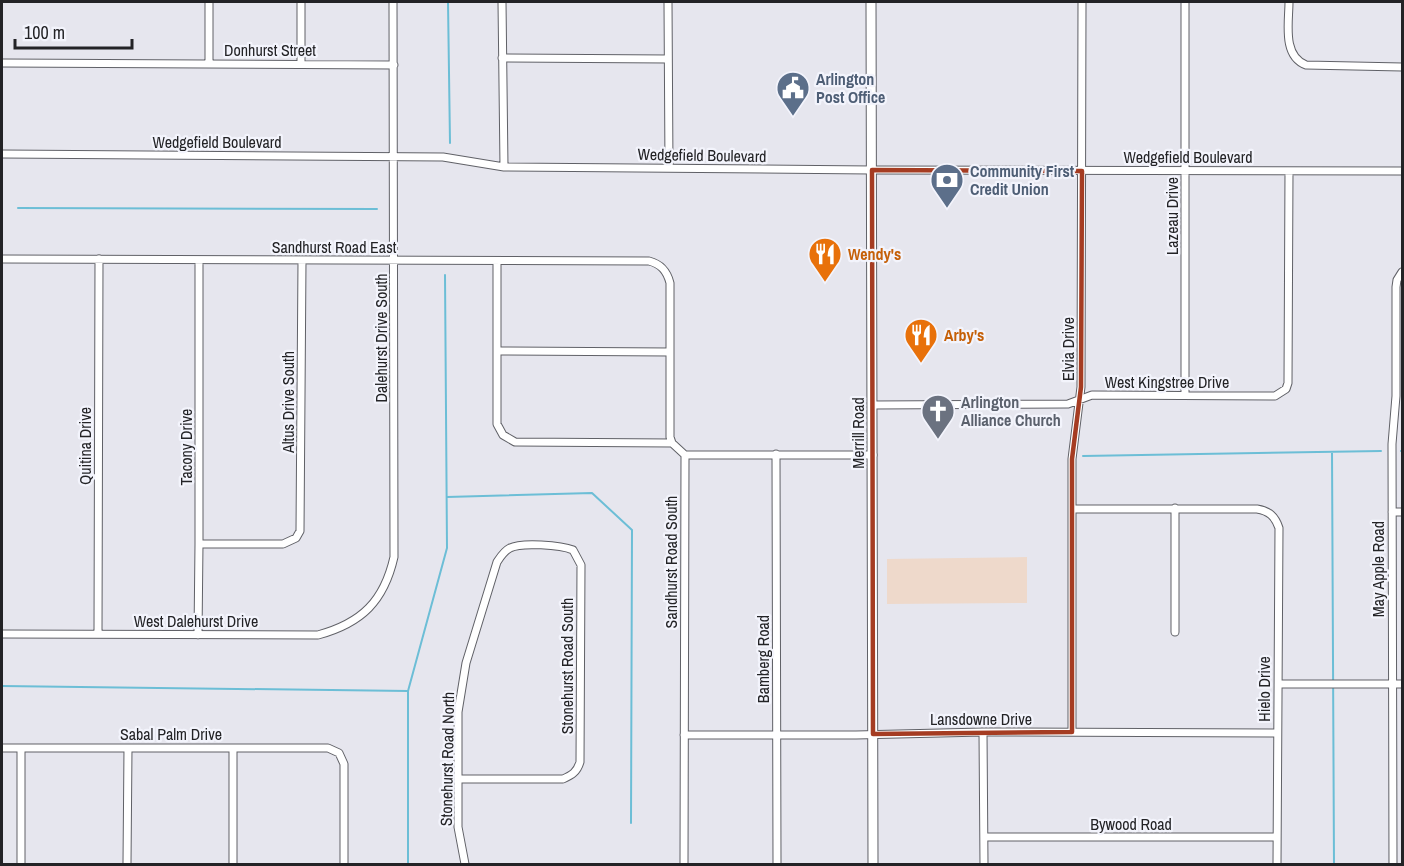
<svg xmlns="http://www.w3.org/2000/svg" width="1404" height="866" font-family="'Archivo Narrow',sans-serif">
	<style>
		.education { fill: #eed9cb }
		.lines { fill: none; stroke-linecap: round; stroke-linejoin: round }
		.stream { stroke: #6cbed6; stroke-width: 2 }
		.minor-casing { stroke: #606167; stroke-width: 9 }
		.secondary-casing { stroke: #606167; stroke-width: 11 }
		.minor { stroke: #fff; stroke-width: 7 }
		.secondary { stroke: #fff; stroke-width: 9 }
		.marked { fill: none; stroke: #a53c22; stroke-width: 4.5; stroke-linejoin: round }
		.labels { text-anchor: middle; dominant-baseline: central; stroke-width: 4.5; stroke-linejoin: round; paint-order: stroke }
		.street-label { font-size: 16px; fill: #232326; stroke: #f3f4fc }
		.service-label { font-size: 16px; font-weight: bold; fill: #4e5e75; stroke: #f3f4fc; text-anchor: start }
		.food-label { font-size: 16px; font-weight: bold; fill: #c56008; stroke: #f3f4fc; text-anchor: start }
		.worship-label { font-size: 16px; font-weight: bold; fill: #5b616d; stroke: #f3f4fc; text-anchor: start }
	</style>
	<rect width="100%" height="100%" fill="#e6e6ee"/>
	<!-- education -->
	<path class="education" d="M1027,557V603L887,604V559Z"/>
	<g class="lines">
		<!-- stream -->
		<path class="stream" d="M448,2L450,143
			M18,208L377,209
			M1401,451H1402
			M1332,452L1334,864
			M1083,456L1381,451
			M447,497L592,493L632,530L631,823
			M2,686L408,691V864
			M408,691L447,548L445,275"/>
		<!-- minor casing -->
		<g class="minor-casing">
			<path id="minor" d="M301,2V63
				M502,2L504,167
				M668,2L669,168
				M1289,2C1289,22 1282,56 1306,65L1402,67
				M502,58L668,59
				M2,63L394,65
				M209,63V2
				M2,154L443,157L504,167L872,170L1402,171
				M2,259L649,261C661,264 667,271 670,283V437L672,443L685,455
				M497,261V424L503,435L515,442L672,443
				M497,351L670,352
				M1185,395V2
				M873,405L1068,404L1092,395L1275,396L1286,389L1288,383L1289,171
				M776,454L777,864
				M685,455H873
				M1175,508V632
				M1073,509H1257C1269,511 1275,516 1279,528L1277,864
				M1392,512H1402
				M199,544H283L296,538L300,531L302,261
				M2,634L318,635C362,623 384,601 394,557L393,2
				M98,634L99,259
				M198,635L199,544V260
				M1278,684H1402
				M983,732L984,864
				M1072,732V459L1081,387L1082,2
				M684,735H856L983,732L1277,733
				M2,748H328L339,753L344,764V864
				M458,779H563C572,775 577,772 580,762L581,565L573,550C561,545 521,542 510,548C504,551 501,556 497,562L466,663L458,712V827L465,864
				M984,837H1277
				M21,864V748
				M127,864L128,748
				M233,864V748
				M684,864L685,455
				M1393,864L1392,444L1396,396V287L1397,280L1402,272"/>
		</g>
		<!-- secondary casing -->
		<g class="secondary-casing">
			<path id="secondary" d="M871,2L873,864"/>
		</g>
		<!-- minor -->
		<use href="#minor" class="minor"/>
		<!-- secondary -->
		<use href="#secondary" class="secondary"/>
	</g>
	<!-- marked area -->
	<path class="marked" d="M872,170L1082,171L1081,387L1072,459V732L873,734Z"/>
	<!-- icons -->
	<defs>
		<g id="civic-pin" transform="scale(1.725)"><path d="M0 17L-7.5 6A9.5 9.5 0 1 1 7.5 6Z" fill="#5c6f8a" stroke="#f3f4fc"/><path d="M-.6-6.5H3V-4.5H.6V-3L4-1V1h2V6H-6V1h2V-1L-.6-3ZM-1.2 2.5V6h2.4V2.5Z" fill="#fff"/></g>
		<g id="bank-pin" transform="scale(1.725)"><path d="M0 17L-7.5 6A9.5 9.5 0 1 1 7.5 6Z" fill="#5c6f8a" stroke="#f3f4fc"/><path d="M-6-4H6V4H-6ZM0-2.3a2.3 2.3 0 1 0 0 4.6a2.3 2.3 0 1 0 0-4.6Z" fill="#fff"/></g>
		<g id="restaurant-pin" transform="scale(1.725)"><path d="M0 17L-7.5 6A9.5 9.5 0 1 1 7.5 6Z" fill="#e8710a" stroke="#f3f4fc"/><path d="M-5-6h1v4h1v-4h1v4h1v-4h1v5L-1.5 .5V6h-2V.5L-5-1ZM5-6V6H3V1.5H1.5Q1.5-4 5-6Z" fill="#fff"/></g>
		<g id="church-pin" transform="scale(1.725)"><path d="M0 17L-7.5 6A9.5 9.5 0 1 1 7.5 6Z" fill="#6b7280" stroke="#f3f4fc"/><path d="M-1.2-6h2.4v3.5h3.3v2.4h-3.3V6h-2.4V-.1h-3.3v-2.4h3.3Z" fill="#fff"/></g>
	</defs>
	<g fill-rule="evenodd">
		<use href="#civic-pin" x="793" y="88"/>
		<use href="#bank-pin" x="947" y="180"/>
		<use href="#restaurant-pin" x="825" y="254"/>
		<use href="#restaurant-pin" x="921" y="335"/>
		<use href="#church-pin" x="938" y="411"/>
	</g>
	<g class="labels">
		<!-- street labels -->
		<g class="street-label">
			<text x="270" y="50">Donhurst Street</text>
			<text x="217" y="142">Wedgefield Boulevard</text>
			<text transform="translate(702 155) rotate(1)">Wedgefield Boulevard</text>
			<text x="1188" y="157">Wedgefield Boulevard</text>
			<text transform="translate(1172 216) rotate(-90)">Lazeau Drive</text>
			<text x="334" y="247">Sandhurst Road East</text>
			<text transform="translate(381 338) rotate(-90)">Dalehurst Drive South</text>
			<text transform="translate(1068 349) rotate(-90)">Elvia Drive</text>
			<text x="1167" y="382">West Kingstree Drive</text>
			<text transform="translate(288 402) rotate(-90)">Altus Drive South</text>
			<text transform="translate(858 433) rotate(-90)">Merrill Road</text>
			<text transform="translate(85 446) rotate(-90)">Quitina Drive</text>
			<text transform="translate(186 447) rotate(-90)">Tacony Drive</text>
			<text transform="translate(671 562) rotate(-90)">Sandhurst Road South</text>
			<text transform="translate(1378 569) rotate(-90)">May Apple Road</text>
			<text x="196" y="621">West Dalehurst Drive</text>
			<text transform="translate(763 659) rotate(-90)">Bamberg Road</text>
			<text transform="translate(567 666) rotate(-90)">Stonehurst Road South</text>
			<text transform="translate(1264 689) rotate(-90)">Hielo Drive</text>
			<text x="981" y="719">Lansdowne Drive</text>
			<text x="171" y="734">Sabal Palm Drive</text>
			<text transform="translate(447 759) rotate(-89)">Stonehurst Road North</text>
			<text x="1131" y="824">Bywood Road</text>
		</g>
		<!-- service labels -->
		<g class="service-label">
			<text x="816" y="79">Arlington<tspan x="816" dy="18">Post Office</tspan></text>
			<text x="970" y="171">Community First<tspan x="970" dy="18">Credit Union</tspan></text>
		</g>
		<!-- food labels -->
		<g class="food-label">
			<text x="848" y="254">Wendy's</text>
			<text x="944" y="335">Arby's</text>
		</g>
		<!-- worship labels -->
		<g class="worship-label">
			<text x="961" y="402">Arlington<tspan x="961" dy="18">Alliance Church</tspan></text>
		</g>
	</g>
	<!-- border -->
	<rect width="1404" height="866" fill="none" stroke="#232326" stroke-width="6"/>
	<!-- scale -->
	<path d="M15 39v9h117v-9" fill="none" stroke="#232326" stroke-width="3"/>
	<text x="24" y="39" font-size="18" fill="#232326" stroke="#f3f4fc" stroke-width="4.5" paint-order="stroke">100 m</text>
</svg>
